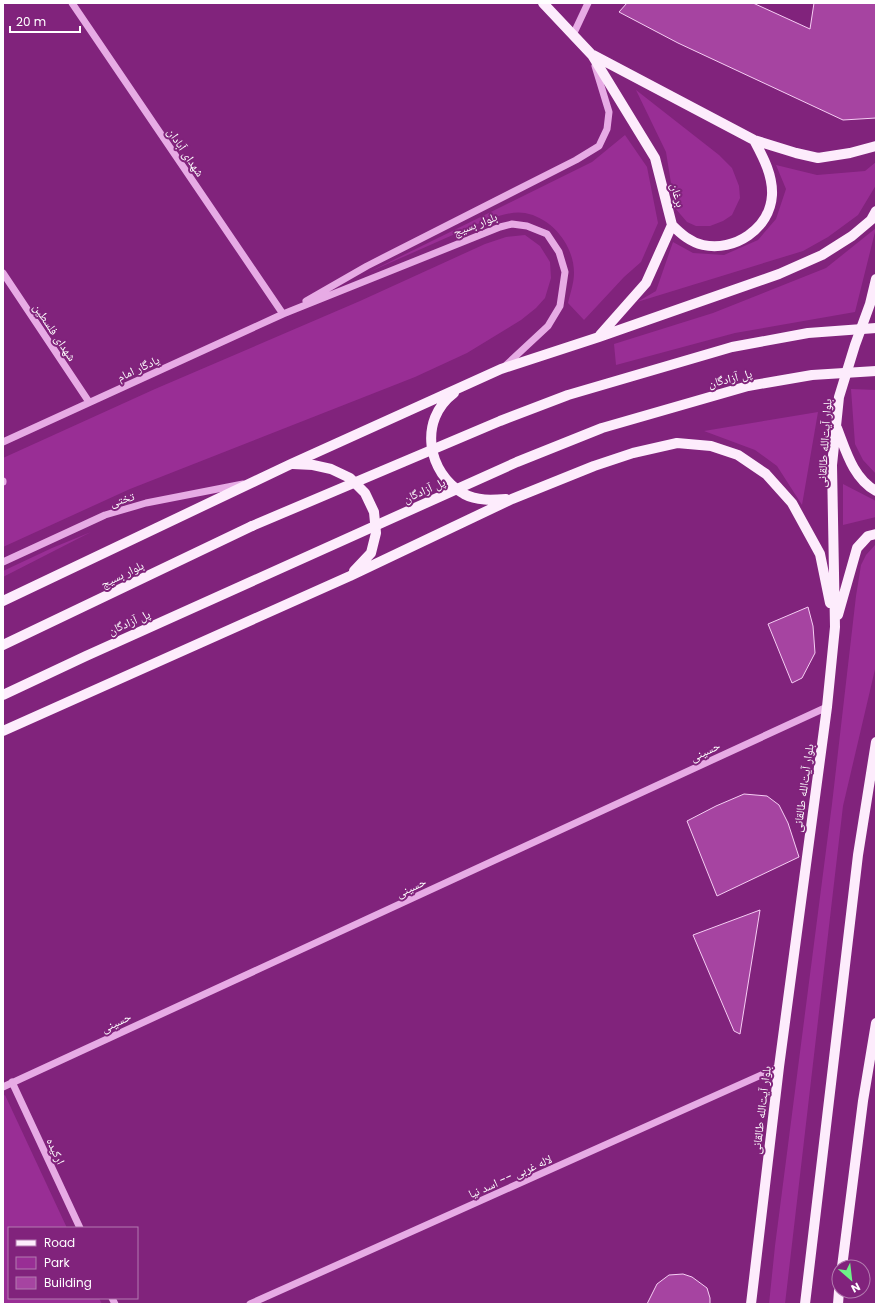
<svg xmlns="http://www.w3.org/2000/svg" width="879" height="1307" font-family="Poppins,'Noto Naskh Arabic',sans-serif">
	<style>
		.green { fill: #992e95 }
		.building { fill: #a644a1; stroke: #f6cef4 }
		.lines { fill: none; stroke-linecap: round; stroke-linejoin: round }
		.minor { stroke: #e7abe5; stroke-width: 7 }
		.major { stroke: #fdecfc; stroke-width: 10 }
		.major-bridge { stroke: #fdecfc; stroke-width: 10 }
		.labels { text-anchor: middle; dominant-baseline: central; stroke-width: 4; stroke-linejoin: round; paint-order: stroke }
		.street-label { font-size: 12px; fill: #fff; stroke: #81237c }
	</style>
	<rect width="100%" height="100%" fill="#81237c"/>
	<!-- green -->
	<path class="green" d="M636,90L719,155L732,168L739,186L740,198L732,215L723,221L710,226H696L687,222L675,208L666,152Z
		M625,135L647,167L658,223L641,262L624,277L584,320L568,303C570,294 574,283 574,273C574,245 552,218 525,213C514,211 502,215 491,218L367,273L592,162Z
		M876,162V185L858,215L828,237L803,251L637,302L656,291L673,242L693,253L724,255L758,240L776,219L786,189L776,165L817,175L865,171Z
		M876,228L855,312L735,333L616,365L614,344L713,313L826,268Z
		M525,235L540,246L550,262L551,278L545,298L536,308L521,320L508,328L467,353L415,377L130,489L3,547V458L155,389L360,301L485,244L506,237Z
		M851,389L876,390V474L863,460L855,444Z
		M818,412L802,505L777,466L755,450L704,431Z
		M843,484L876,501V517L843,525Z
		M91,532L3,577V571L52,548Z
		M875,545H876V665L843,806L785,1304H769L775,1246L832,804L856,596L861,565L866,555Z
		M5,1095L67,1228H9V1298H99L102,1304H3V1096Z"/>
	<!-- building -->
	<path class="building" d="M627,3H753L810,29L814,3H876V118L843,120L678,43L619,12Z
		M808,607L813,626L815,653L802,678L792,683L768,624Z
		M744,794L767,796L779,805L788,823L799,857L717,896L687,821L716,806Z
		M760,910L740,1034L734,1031L693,935Z
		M683,1274L692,1277L707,1288L710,1298V1304H647L657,1284L669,1275Z"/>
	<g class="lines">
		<!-- minor -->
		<path class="minor" d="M72,3L283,314
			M573,35L588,3
			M3,273L89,402
			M306,301L367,266L576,160L599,146L607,129L609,112L595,66
			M3,442L283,314L500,227L512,224L527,226L547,234L559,252L565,272L560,306L548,326L504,367
			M3,481V482
			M3,562L105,515L146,503L243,484
			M12,1082L80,1228
			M3,1087L827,707
			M112,1298L115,1304
			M250,1304L779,1067"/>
		<!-- major -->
		<path class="major" d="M543,3L592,55L655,158L672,225L646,283L600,335
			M593,55L754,140L796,153L818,158L850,153L876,146
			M672,225C681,234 690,242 703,245C734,252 770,229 772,195C773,175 763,157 754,140
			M454,393C418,420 427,473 464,494C477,501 492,500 506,499
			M837,428C846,451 853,478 876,491
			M293,464L313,465L331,469L350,478L365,493L374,512L376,533L371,553L354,571
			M3,601L291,464L501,369L599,337L779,274L822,255L852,236L871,220L876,211
			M838,615L857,548L868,536L876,534
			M3,645L252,526
			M3,731L350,576L512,499L594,466L633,453L677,443L711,446L738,455L766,474L792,503L820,554L830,603
			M842,1267L863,1101L876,1023
			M751,1304L779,1067L827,707L835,627L832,465L839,397L855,345L870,304L876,279
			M805,1304L858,855L876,742
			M838,1304L839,1291"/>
		<!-- major-bridge -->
		<path class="major-bridge" d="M252,526L500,421L568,395L732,347L808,333L876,328
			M3,695L86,656L517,462L602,428L748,386L812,375L876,371"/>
	</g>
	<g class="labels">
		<!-- street labels -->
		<g class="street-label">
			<text transform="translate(186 152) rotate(56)">شهدای آبادان</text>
			<text transform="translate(678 195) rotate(75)">برغان</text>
			<text transform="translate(475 224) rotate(-21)">بلوار بسیج</text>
			<text transform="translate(55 332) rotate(56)">شهدای فلسطین</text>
			<text transform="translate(138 368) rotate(-25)">یادگار امام</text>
			<text transform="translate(730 378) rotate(-14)">پل آزادگان</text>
			<text transform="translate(824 443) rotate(-86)">بلوار آیت‌الله طالقانی</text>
			<text transform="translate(424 490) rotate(-24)">پل آزادگان</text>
			<text transform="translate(122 499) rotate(-16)">تختی</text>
			<text transform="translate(122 574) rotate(-26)">بلوار بسیج</text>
			<text transform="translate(129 622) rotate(-24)">پل آزادگان</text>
			<text transform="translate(705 751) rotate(-25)">حسینی</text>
			<text transform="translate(803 788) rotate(-82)">بلوار آیت‌الله طالقانی</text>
			<text transform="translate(411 887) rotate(-25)">حسینی</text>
			<text transform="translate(116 1022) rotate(-25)">حسینی</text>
			<text transform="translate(761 1110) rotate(-83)">بلوار آیت‌الله طالقانی</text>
			<text transform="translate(56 1151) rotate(65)">ارکیده</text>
			<text transform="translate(510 1176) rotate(-24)">لاله غربی -- اسد نیا</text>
		</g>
	</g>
	<!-- border -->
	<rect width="879" height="1307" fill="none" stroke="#ffffff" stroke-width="8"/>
	<!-- legend -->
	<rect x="8" y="1227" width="130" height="72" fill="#81237c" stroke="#b37bb0"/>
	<rect x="16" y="1240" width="20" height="6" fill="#fdecfc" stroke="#b37bb0"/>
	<text x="44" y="1247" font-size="12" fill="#ffffff">Road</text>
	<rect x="16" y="1257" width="20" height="12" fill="#992e95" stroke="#b37bb0"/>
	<text x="44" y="1267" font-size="12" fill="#ffffff">Park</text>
	<rect x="16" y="1277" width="20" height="12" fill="#a644a1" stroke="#b37bb0"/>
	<text x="44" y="1287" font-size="12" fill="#ffffff">Building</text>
	<!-- north arrow -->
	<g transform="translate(851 1279) rotate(152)"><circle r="19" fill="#81237c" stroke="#b37bb0"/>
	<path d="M0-3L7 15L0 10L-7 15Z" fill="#6ef288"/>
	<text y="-6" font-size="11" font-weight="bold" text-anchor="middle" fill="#ffffff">N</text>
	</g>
	<!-- scale -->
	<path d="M10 26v6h70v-6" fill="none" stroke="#ffffff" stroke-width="2"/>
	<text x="16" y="26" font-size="12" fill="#ffffff" stroke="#81237c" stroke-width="3" paint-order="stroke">20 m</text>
</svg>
